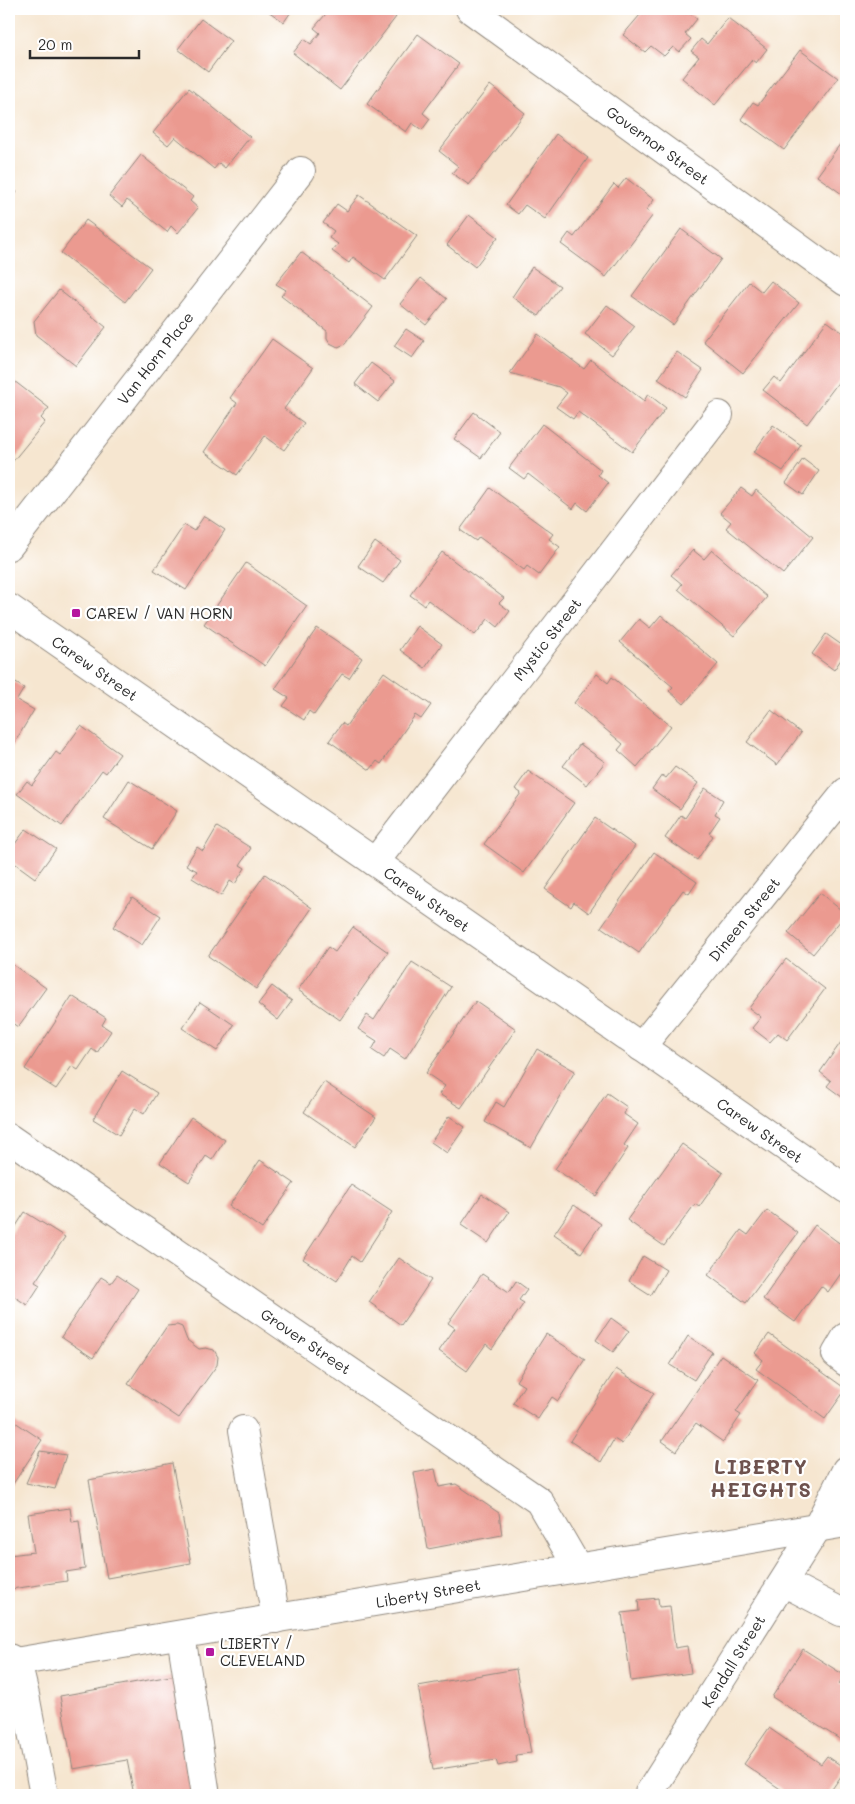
<svg xmlns="http://www.w3.org/2000/svg" width="855" height="1804" font-family="Mali,sans-serif">
	<style>
		.building { fill: #eb9a90 }
		.lines { fill: none; stroke-linecap: round; stroke-linejoin: round }
		.minor-casing { stroke: #90887e; stroke-width: 30 }
		.major-casing { stroke: #90887e; stroke-width: 30 }
		.minor { stroke: #fff; stroke-width: 28 }
		.major { stroke: #fff; stroke-width: 28 }
		.poi-dot { fill: #b5179e; stroke: #fff; stroke-width: 2 }
		.labels { text-anchor: middle; dominant-baseline: central; stroke-width: 4.5; stroke-linejoin: round; paint-order: stroke }
		.street-label { font-size: 15px; fill: #2b2b2b; stroke: #fff }
		.poi-label { font-size: 15px; fill: #2b2b2b; stroke: #fff; text-anchor: start }
		.district-label { font-size: 20px; font-weight: bold; letter-spacing: 1px; fill: #6e524e; stroke: #fff }
	</style>
	<rect width="100%" height="100%" fill="#fff"/>
	<filter id="ink" filterUnits="userSpaceOnUse"><feTurbulence type="fractalNoise" baseFrequency=".02" numOctaves="2"/><feDisplacementMap in="SourceGraphic" scale="10" xChannelSelector="R" yChannelSelector="G"/><feConvolveMatrix kernelMatrix="1 2 1 2 8 2 1 2 1" color-interpolation-filters="sRGB"/></filter>
	<filter id="wash" filterUnits="userSpaceOnUse"><feTurbulence type="fractalNoise" baseFrequency=".0096" numOctaves="4" result="noise"/><feDisplacementMap in="SourceGraphic" scale="20" xChannelSelector="R" yChannelSelector="G"/><feGaussianBlur stdDeviation="1.12" result="paint"/><feColorMatrix in="noise" values="0 0 0 0 0 0 0 0 0 0 0 0 0 0 0 0 0 1.4 0 .05"/><feComposite in="paint" operator="in"/></filter>
	<g filter="url(#wash)">
		<rect width="100%" height="100%" fill="#f6e6d0"/>
		<g id="blocks">
			<!-- building -->
			<path class="building" d="M265,9H293L284,22Z
				M330,9L335,13L339,9H385L396,17L340,90L293,53L304,39L311,44L320,33L314,28Z
				M645,9H684L697,19L685,34L691,39L679,52L673,47L664,56L651,46L645,52L623,35Z
				M728,18L767,49L756,63L752,60L715,105L682,78L699,57L691,51L701,39L707,44Z
				M201,19L231,41L208,72L178,49Z
				M418,34L459,64L423,113L430,119L422,130L412,123L406,132L367,104Z
				M800,50L838,78L784,150L741,119L753,102L758,105Z
				M490,85L525,113L469,185L452,173L458,166L439,151Z
				M189,88L250,137L225,168L219,163L214,169L175,137L168,145L153,133Z
				M556,134L588,158L545,219L525,205L518,214L506,205Z
				M846,136V197L817,176Z
				M141,155L193,197L190,201L198,208L178,233L171,226L167,232L127,200L122,207L109,196Z
				M626,178L654,200L646,210L653,215L606,277L561,244L569,233L574,237L614,184L618,188Z
				M9,186L17,192L9,203Z
				M359,195L417,236L385,280L353,257L349,263L332,251L338,244L329,238L334,231L323,223L337,204L347,211Z
				M469,215L498,237L475,267L447,245Z
				M86,220L151,268L125,302L61,253Z
				M681,229L721,259L673,325L632,296Z
				M301,252L373,307L345,344L338,347L330,343L327,338V331L281,296L286,290L276,284Z
				M532,267L560,286L539,316L512,297Z
				M421,278L447,299L426,325L400,304Z
				M771,281L799,303L743,373L703,341L749,282L762,292Z
				M59,290L106,327L76,366L36,335L34,321Z
				M607,305L635,326L612,355L585,334Z
				M827,321L846,335V372L807,424L763,390L774,377L781,383Z
				M406,329L424,341L412,358L394,346Z
				M538,334L584,369L591,360L644,401L648,394L666,408L632,452L578,412L573,419L556,407L567,393L559,387L510,373Z
				M272,339L313,368L284,409L304,423L284,450L265,436L237,475L204,452L237,403L230,398Z
				M677,352L703,370L685,397L658,379Z
				M371,363L395,381L378,402L355,384Z
				M9,377L49,408L41,418L45,422L9,466Z
				M474,412L500,432L481,458L454,439Z
				M542,424L601,470L598,475L608,483L587,511L577,503L573,509L528,474L524,479L509,468Z
				M773,425L801,445L783,471L754,452Z
				M803,459L819,471L803,495L786,483Z
				M490,488L553,534L549,539L560,547L539,575L527,566L524,570L479,537L476,541L460,530Z
				M741,488L752,496L756,490L813,537L783,574L726,528L731,522L720,513Z
				M204,516L225,530L186,590L154,570L184,525L194,531Z
				M375,542L400,560L383,583L358,566Z
				M693,550L704,559L712,550L767,597L734,636L678,589L682,584L671,575Z
				M442,552L504,598L499,603L510,611L498,627L488,619L475,635L428,600L424,605L410,595Z
				M246,563L307,606L265,666L204,624Z
				M661,615L718,664L684,704L669,691L673,687L620,642L639,619L650,628Z
				M417,626L442,644L425,668L400,650Z
				M317,628L362,658L349,678L342,674L314,715L309,711L304,720L283,706L289,698L275,689Z
				M826,634L846,648V652L834,670L812,654Z
				M384,672L431,705L421,719L415,715L381,764L377,761L370,770L329,741L342,723L346,726Z
				M597,674L608,683L612,677L671,726L637,767L618,750L623,744L574,703Z
				M9,679L24,688L17,700L34,710L9,752Z
				M771,710L801,733L777,765L747,742Z
				M81,726L120,754L106,773L102,770L62,826L17,794L27,781L32,785L56,752L60,755Z
				M580,744L605,762L587,785L563,766Z
				M675,767L698,783L680,809L652,789L662,775L666,778Z
				M528,771L574,803L524,873L484,844L521,793L515,789Z
				M129,780L177,811L152,849L104,819Z
				M705,788L723,800L715,814L720,817L709,833L713,836L697,860L665,838L681,815L685,818Z
				M595,818L635,846L589,913L574,902L571,907L545,889Z
				M217,827L251,848L240,865L245,868L235,884L230,881L221,896L192,878L197,871L186,865L197,847L203,851Z
				M26,829L56,849L35,878L9,859V852Z
				M654,852L697,882L689,894L683,890L639,953L601,927Z
				M265,874L312,908L256,989L208,956Z
				M820,893L846,914L813,954L788,933Z
				M132,897L161,916L142,945L113,927Z
				M353,927L388,952L340,1020L298,990L328,947L335,952Z
				M786,959L825,989L787,1040L778,1033L770,1042L752,1028L761,1017L749,1008Z
				M9,962L46,988L18,1027L12,1023L9,1027Z
				M412,962L451,987L405,1059L390,1049L384,1058L372,1050L377,1041L358,1029L367,1015L374,1020Z
				M272,986L292,1001L278,1020L258,1004Z
				M72,996L106,1018L102,1025L111,1031L97,1053L92,1049L78,1070L72,1066L56,1089L25,1069Z
				M476,1001L516,1029L461,1108L439,1094L445,1086L426,1073Z
				M200,1002L234,1025L217,1051L182,1028Z
				M846,1035V1100L827,1086L831,1081L820,1072Z
				M537,1049L575,1071L531,1148L485,1122L496,1102L504,1107Z
				M122,1071L157,1093L144,1114L135,1108L119,1135L93,1119Z
				M324,1082L376,1117L355,1147L304,1112Z
				M607,1093L627,1107L624,1114L638,1124L624,1145L628,1148L596,1196L555,1169Z
				M449,1116L465,1127L447,1153L431,1142Z
				M191,1117L225,1140L212,1160L206,1156L189,1182L160,1163Z
				M682,1144L723,1173L699,1207L695,1204L664,1246L627,1220Z
				M260,1160L294,1183L262,1229L229,1206Z
				M351,1185L392,1212L360,1262L352,1256L337,1281L303,1259Z
				M482,1194L509,1212L488,1243L461,1225Z
				M574,1205L601,1224L581,1253L554,1234Z
				M767,1210L798,1233L746,1303L708,1275L741,1230L748,1235Z
				M25,1212L65,1237L35,1282L40,1285L27,1305L9,1293V1237Z
				M815,1225L846,1248V1266L828,1292L821,1286L795,1322L763,1299Z
				M643,1256L666,1270L651,1295L629,1281Z
				M399,1258L431,1280L401,1325L369,1302Z
				M482,1274L509,1292L516,1281L527,1289L519,1300L524,1303L492,1349L486,1344L467,1371L439,1351L455,1328L448,1323Z
				M117,1275L138,1289L93,1358L61,1337L101,1277L111,1283Z
				M611,1318L629,1331L613,1352L596,1340Z
				M177,1325L182,1327L187,1340L199,1349L206,1348L214,1350L218,1357L217,1365L179,1418L128,1384L167,1326Z
				M546,1334L585,1359L558,1401L552,1397L538,1419L513,1403L524,1386L516,1381Z
				M769,1334L846,1389L825,1419L756,1369L763,1360L755,1353Z
				M688,1336L712,1352L694,1380L670,1365Z
				M721,1355L758,1380L736,1412L741,1415L723,1442L696,1423L676,1451L662,1441Z
				M616,1369L654,1393L622,1444L614,1439L601,1462L570,1441Z
				M9,1418L42,1440L9,1490Z
				M40,1451L66,1455L55,1489L26,1483Z
				M172,1463L191,1563L107,1578L89,1480Z
				M435,1469L439,1487L456,1484L499,1513L502,1535L428,1549L414,1473Z
				M70,1508L72,1522L79,1521L85,1569L66,1572L67,1581L11,1589L9,1555L34,1552L28,1514Z
				M658,1598L659,1607L670,1606L675,1648L687,1646L691,1673L631,1681L622,1613L639,1611L638,1600Z
				M803,1649L844,1675L839,1684L846,1688V1743L772,1697Z
				M516,1669L531,1753L516,1755L517,1762L498,1766L496,1760L433,1770L418,1686Z
				M176,1675L197,1795H134L127,1760L73,1769L60,1696Z
				M769,1728L821,1764L827,1756L846,1769L828,1795H789L744,1764Z
				M9,1778H10L13,1795H9Z"/>
		</g>
	</g>
	<g filter="url(#ink)">
		<use href="#blocks" fill-opacity="0" stroke="#90887e" stroke-width="1"/>
		<g class="lines">
			<!-- minor casing -->
			<g class="minor-casing">
				<path id="minor" d="M470,9L846,282
					M9,546L301,171
					M375,862L719,415
					M641,1047L846,792
					M9,1138L539,1501L578,1568
					M846,1337L836,1354L846,1362
					M243,1430L276,1619
					M783,1582L841,1612H846
					M181,1635L206,1795
					M9,1658L17,1662L25,1695L44,1795
					M648,1795L817,1528L846,1470"/>
			</g>
			<!-- major casing -->
			<g class="major-casing">
				<path id="major" d="M9,608L846,1189
					M9,1663L846,1523"/>
			</g>
			<!-- minor -->
			<use href="#minor" class="minor"/>
			<!-- major -->
			<use href="#major" class="major"/>
		</g>
	</g>
	<!-- markers -->
	<g class="poi-dot">
		<rect x="71" y="608" width="10" height="10" rx="2.5"/>
		<rect x="205" y="1647" width="10" height="10" rx="2.5"/>
	</g>
	<g class="labels">
		<!-- street labels -->
		<g class="street-label">
			<text transform="translate(658 145) rotate(36)">Governor Street</text>
			<text transform="translate(155 358) rotate(-52)">Van Horn Place</text>
			<text transform="translate(547 639) rotate(-52)">Mystic Street</text>
			<text transform="translate(95 668) rotate(35)">Carew Street</text>
			<text transform="translate(427 899) rotate(35)">Carew Street</text>
			<text transform="translate(744 919) rotate(-51)">Dineen Street</text>
			<text transform="translate(760 1130) rotate(35)">Carew Street</text>
			<text transform="translate(306 1341) rotate(34)">Grover Street</text>
			<text transform="translate(428 1593) rotate(-10)">Liberty Street</text>
			<text transform="translate(733 1661) rotate(-58)">Kendall Street</text>
		</g>
		<!-- poi labels -->
		<g class="poi-label">
			<text x="86" y="613">CAREW / VAN HORN</text>
			<text x="220" y="1643">LIBERTY /<tspan x="220" dy="17">CLEVELAND</tspan></text>
		</g>
		<!-- district labels -->
		<g class="district-label">
			<text x="761" y="1466">LIBERTY<tspan x="761" dy="23">HEIGHTS</tspan></text>
		</g>
	</g>
	<!-- margin -->
	<rect width="855" height="1804" fill="none" stroke="#fff" stroke-width="30"/>
	<!-- scale -->
	<path d="M30 50v8h109v-8" fill="none" stroke="#2b2b2b" stroke-width="2.5"/>
	<text x="38" y="50" font-size="15" fill="#2b2b2b" stroke="#ffffff" stroke-width="4" paint-order="stroke">20 m</text>
</svg>
